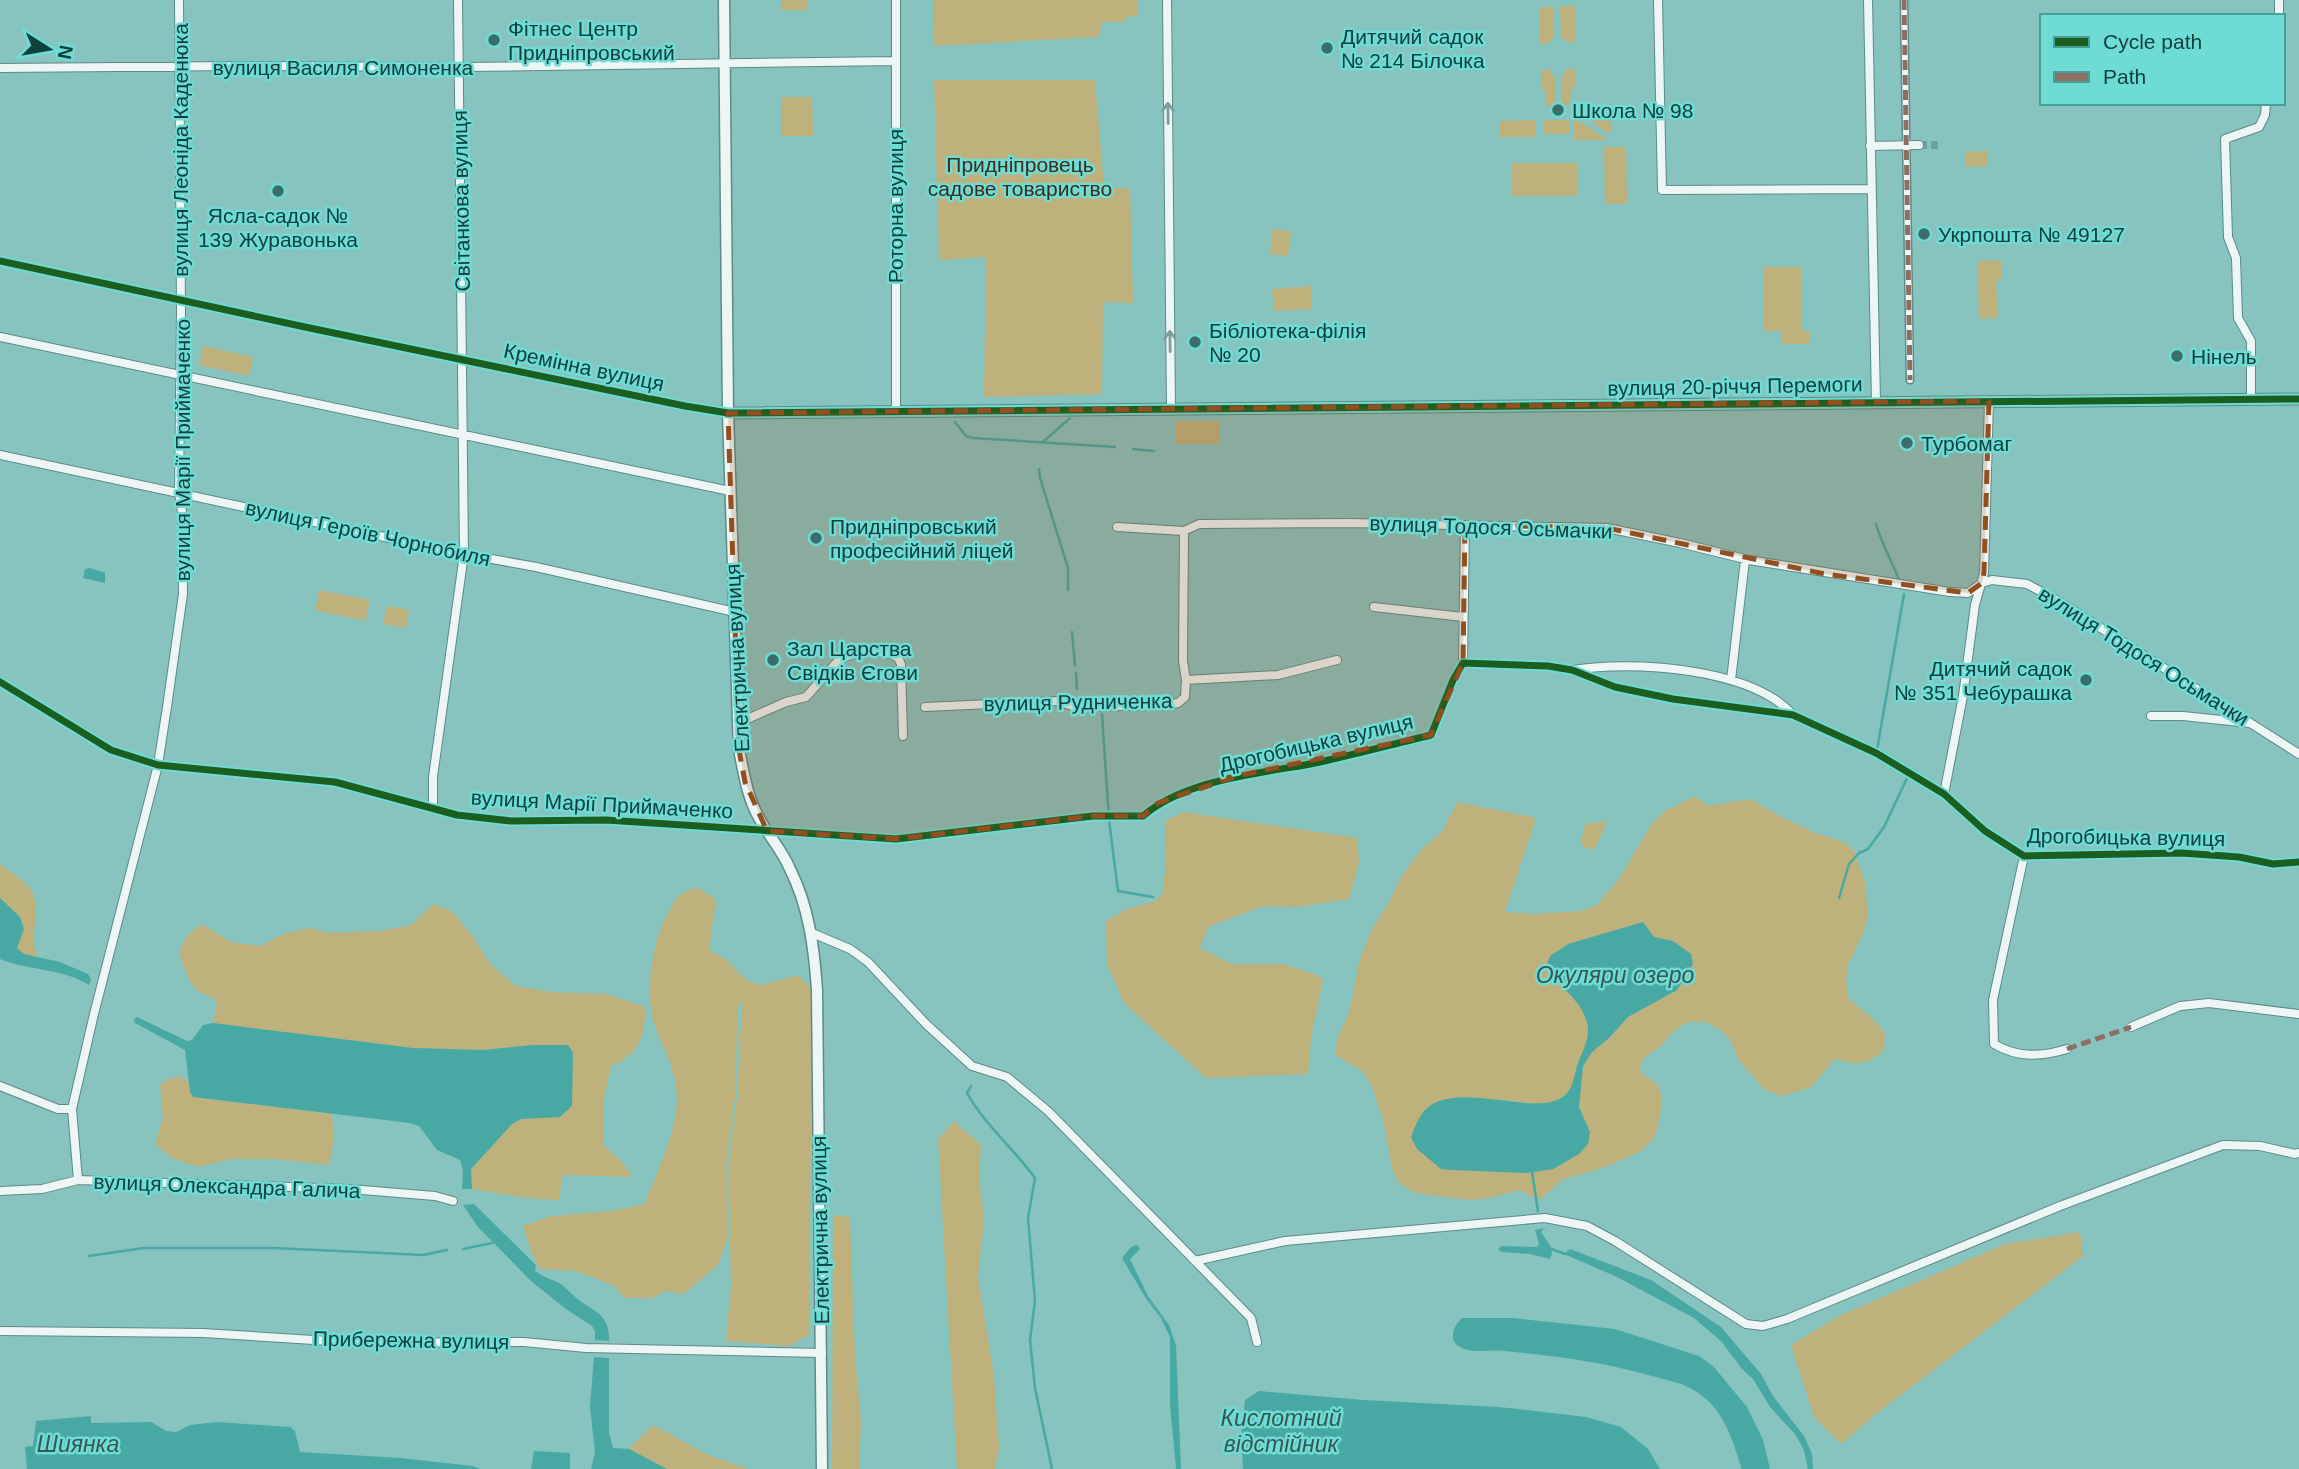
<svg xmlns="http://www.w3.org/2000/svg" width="2299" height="1469" font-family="Arial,sans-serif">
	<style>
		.green { fill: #beb17b; fill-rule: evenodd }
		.water { fill: #48a8a3 }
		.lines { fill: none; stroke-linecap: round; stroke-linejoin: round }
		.stream { stroke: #48a8a3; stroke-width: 2.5 }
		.minor-tunnel { stroke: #69a29f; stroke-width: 8; stroke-dasharray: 8 4; stroke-linecap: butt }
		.pedestrian-casing { stroke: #5e8a88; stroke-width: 9 }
		.minor-casing { stroke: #5e8a88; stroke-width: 10 }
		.tertiary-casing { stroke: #5e8a88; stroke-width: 13 }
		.pedestrian { stroke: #edf6f5; stroke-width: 6 }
		.minor { stroke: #edf6f5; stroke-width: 8 }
		.tertiary { stroke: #edf6f5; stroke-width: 10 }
		.quiet { stroke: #8d6e63; stroke-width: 5; stroke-dasharray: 10 5; stroke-linecap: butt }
		.cycleway-casing { stroke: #6edcd5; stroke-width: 11 }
		.cycleway { stroke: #1b5e20; stroke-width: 7 }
		.oneway { stroke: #7e9c9a }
		.marked { fill: #924f20; fill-opacity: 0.2; stroke: #924f20; stroke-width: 5; stroke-dasharray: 14 9; stroke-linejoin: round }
		.poi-dot { fill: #3a6e6b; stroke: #6edcd5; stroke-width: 2.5 }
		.labels { text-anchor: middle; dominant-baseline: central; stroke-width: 5; stroke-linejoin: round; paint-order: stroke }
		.poi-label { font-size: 21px; fill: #10413e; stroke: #6edcd5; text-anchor: start }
		.street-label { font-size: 21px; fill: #10413e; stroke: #6edcd5 }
		.park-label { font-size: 21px; fill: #3d2d1a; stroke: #6edcd5 }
		.water-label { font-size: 23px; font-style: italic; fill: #365754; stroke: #6edcd5 }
	</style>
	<rect width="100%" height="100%" fill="#87c3bf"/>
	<!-- green -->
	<path class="green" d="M781,0H807V10H781Z
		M933,0H1138L1137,16L1126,17V22H1102L1099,37L934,46Z
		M1560,6H1575L1576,42H1567L1564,39H1561Z
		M1539,7H1554V40H1551L1550,43L1540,44Z
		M1565,69H1575V88H1571L1570,105H1562L1561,75L1565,74Z
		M1541,70H1552V75L1555,76V106H1546V89H1542Z
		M934,80H1095L1104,188H1130L1133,303L1103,302L1102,394L984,397L986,257L939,260Z
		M781,97H812L813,136H781Z
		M1581,114H1610L1611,133H1607Z
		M1573,117L1608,140H1573Z
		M1536,120V137H1500V121Z
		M1543,120H1569V134H1543Z
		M1604,147H1626L1627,204H1605Z
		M1987,151V166L1966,167V152Z
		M1512,163H1578V196H1512Z
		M1272,229L1291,231L1288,256L1270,254Z
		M2001,260L2002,280L1996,281L1998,318L1979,319L1977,261Z
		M1763,267H1801L1802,331H1810V344H1782V331H1764Z
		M1311,286L1312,309L1274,311L1272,289Z
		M203,346L253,357L249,376L199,365Z
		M1176,421H1220V444H1176Z
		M319,590L370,600L365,621L315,610Z
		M387,606L409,610L406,628L383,624Z
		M1695,796L1708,806L1750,799L1783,818L1818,834L1844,842L1854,851L1865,882L1868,916L1863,933L1848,965L1846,982L1848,998L1874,1020L1885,1033L1884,1050C1866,1066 1858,1065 1835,1059L1811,1087L1782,1096L1765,1090L1738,1060L1731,1041L1721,1030L1705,1022H1688L1672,1032L1662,1045L1644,1058L1640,1065L1641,1073L1657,1084L1661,1095V1110L1655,1137L1641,1151L1605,1167L1562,1180L1541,1199L1534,1198L1520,1190L1485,1199L1468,1200L1415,1193L1400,1184L1392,1169L1383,1119L1372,1087L1363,1072L1336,1055L1337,1038L1349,1013L1359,962L1372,929L1389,902L1401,877L1422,849L1442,832L1457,802L1536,818L1505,912L1533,914L1582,911L1597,905L1619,879L1653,822L1665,811ZM1642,923L1654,937L1673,941L1677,990L1628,1017L1609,1038L1592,1052L1583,1066L1579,1107L1590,1132L1579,1154L1553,1169L1527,1173L1441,1168L1417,1149L1499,1099L1533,1104H1551L1570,1091L1587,1044L1588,1024L1579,1002L1550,974L1568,944Z
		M1183,812L1357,838L1359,863L1349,899L1297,907L1263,906L1208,927L1200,948L1231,964H1283L1317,975L1323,980L1311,1038L1308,1074L1206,1078L1125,1004L1107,965L1106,921L1127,909L1155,901L1162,895L1166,864L1165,821Z
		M1605,820C1607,828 1597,842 1594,850L1583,847L1581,839L1586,823H1597Z
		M0,864C9,871 25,881 31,890C43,912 27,935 38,958L24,954L17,948L24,928L20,917L0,898Z
		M697,887L716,900L709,950L726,960L746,980L760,985L798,975L813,990L809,1281L810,1334L789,1346L726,1341L731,1285L728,1169L737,1097L742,996L738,1008L735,1097L726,1167L728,1237L718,1265L684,1294L666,1291L652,1298H625L613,1285L575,1271L540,1269L532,1254L523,1226L551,1216L612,1211L645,1204C657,1171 677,1133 677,1097C677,1067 658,1042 652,1015C645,980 655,926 678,897C682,892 690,890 697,887Z
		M433,904L452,911L473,937L490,964L516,986L551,992L606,994L646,1007C643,1037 642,1053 611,1066L604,1098L603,1145L620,1160L633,1177L563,1175L559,1200L527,1198L472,1189L471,1169L512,1124L521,1119L535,1118L533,1045L483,1050L413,1048L213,1023L217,1002C211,995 204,995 197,990C187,981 184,965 179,953L186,937L201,924L232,942L260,946L286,933L311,928L328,933L380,931L411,925Z
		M181,1076L189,1084L190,1092L199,1098L332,1114L334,1138L329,1165L273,1159H232L198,1167L172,1158L155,1144L163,1118L160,1085L166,1080Z
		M954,1121L981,1145L979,1177L984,1220L978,1278L994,1376L999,1448L995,1469H957L938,1139Z
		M833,1215L850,1217L855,1357L861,1421L859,1469H832Z
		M2080,1232L2083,1256L1876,1414L1841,1444L1814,1417L1791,1345L1839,1316L2005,1244Z
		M653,1425L708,1455L748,1469H667L629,1449Z"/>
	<!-- water -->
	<path class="water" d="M90,568L105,573V583L83,578L85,569Z
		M0,898L20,917L24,929L17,948L24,954L60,962L88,974L91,980L89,985C62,968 30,971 0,959Z
		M1643,922L1654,937L1673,941L1691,954L1693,964L1677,990L1628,1017L1609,1038L1592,1052L1583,1066L1579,1107L1590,1132L1588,1144L1579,1154L1553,1169L1527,1173L1452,1170L1441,1169L1417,1149L1411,1137C1415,1126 1421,1111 1431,1105C1469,1081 1550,1124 1570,1089C1574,1082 1575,1071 1578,1063C1583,1050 1591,1036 1587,1022C1580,997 1557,987 1546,966L1550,956L1568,944Z
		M137,1017L187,1041L192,1040L203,1025L213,1023L413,1048L483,1050L533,1045H568L573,1053L572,1106L560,1117L521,1119L512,1124L471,1169L472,1189H462L463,1170L460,1160L437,1150L419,1126L410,1123L193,1097L190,1092L185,1050L135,1023L134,1019Z
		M474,1204L536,1265L535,1271C542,1276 547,1278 555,1281C563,1284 567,1290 573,1295C589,1311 610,1310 609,1341L595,1340V1331L592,1326L566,1309L532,1282L478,1227L463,1205Z
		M1544,1228L1541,1232C1546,1241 1556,1248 1550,1259L1530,1254L1502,1252L1498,1249L1501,1246L1537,1247L1539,1244L1535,1230Z
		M1137,1245L1140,1249L1130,1259L1148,1296L1169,1325L1176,1345L1181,1469H1176L1170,1405V1337L1161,1318L1147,1300L1122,1258L1131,1247Z
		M1570,1249L1651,1280L1721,1327L1761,1374L1773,1396L1804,1436L1812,1454L1813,1469H1808L1804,1450L1795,1434L1770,1407L1753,1379L1742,1369L1721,1341L1694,1318L1615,1276L1564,1254Z
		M1462,1318H1512L1615,1329L1699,1356L1713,1366L1747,1407L1763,1440L1770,1469H1742C1732,1439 1725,1411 1697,1392C1684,1383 1667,1380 1652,1376C1604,1362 1554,1356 1504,1351C1491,1349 1474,1354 1462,1348C1447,1342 1453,1326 1462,1318Z
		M594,1357L609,1358V1432L613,1448L629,1449L667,1469H591L595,1452L590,1407Z
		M1259,1391L1363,1400L1499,1407L1586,1417L1621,1427L1648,1449L1660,1469H1243L1241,1436L1245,1400Z
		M91,1416V1423L151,1422L166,1431L176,1432L190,1425L217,1422L290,1427L295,1431L300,1452L400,1458L473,1466L480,1469H27L25,1447L33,1446L36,1421Z
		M534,1451L570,1453V1469H531Z"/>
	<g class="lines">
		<!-- stream -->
		<path class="stream" d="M955,422L966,436L973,438L1115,447
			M1043,442L1070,418
			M1133,449L1154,451
			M1039,469L1040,478L1068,568V590
			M1876,524C1882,544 1892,562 1900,582
			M1072,632L1075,666
			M1076,673L1077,689
			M1102,714L1109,820L1118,891L1153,897
			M1877,750L1904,594
			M1839,898L1849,864L1859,853L1868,849L1884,827L1908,776
			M971,1086L967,1093C985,1125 1014,1149 1035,1178L1028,1218L1035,1301L1030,1340L1035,1388L1052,1469
			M1532,1172L1538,1211
			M463,1249L497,1242
			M1551,1249L1565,1254
			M89,1256L144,1248H274L423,1255L447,1250"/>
		<!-- minor-tunnel -->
		<path class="minor-tunnel" d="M1919,145H1938"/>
		<!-- pedestrian casing -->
		<g class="pedestrian-casing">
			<path id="pedestrian" d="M1904,0L1910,380"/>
		</g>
		<!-- minor casing -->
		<g class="minor-casing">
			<path id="minor" d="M896,0V411
				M1167,0L1171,409
				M1658,0L1662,190L1871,189
				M1868,0L1876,402
				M2279,0V16
				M0,68L236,66L467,67L896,61
				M1870,146L1919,145
				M0,261L305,327L685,406L728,413
				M0,337L730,491
				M2251,399V341L2238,318L2236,258L2228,237L2225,139L2259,127L2265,115L2266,103
				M0,455L464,554L536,567L735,612
				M1117,527L1184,531
				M1374,607L1463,617
				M1463,663L1465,525
				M1573,670C1632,660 1752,668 1793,715
				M1186,680L1183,661L1184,531L1199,524L1348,523L1607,528L1680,543L1749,560L1950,592L1968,593L1982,583L1992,580L2027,584L2060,602L2299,754
				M1731,680L1745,560
				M0,682L111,750L158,765L335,782L457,815L511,821L606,820L896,839L1093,816H1143C1184,781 1253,774 1305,765C1347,757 1389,745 1431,735L1453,680L1463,663L1548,666L1572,670L1615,687L1673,699L1793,715L1876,753L1944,794L1985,831L2024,856L2181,853L2239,857L2273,864L2299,862
				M925,707L1058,701L1075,707L1167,705L1178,703L1185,697L1186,680L1278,675L1337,660
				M2151,716H2183L2250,723
				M738,723L786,702L806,697L837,662L847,656L867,651L878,652L891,654L898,658L901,664L903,736
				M1944,794L1963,696L1975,605L1984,573L1989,401
				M433,809V777L464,554L458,0
				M2024,856L1993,1000L1994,1044C2018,1058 2041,1057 2067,1049
				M812,933L850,949L868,962L926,1024L972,1066L1007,1077L1048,1111L1251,1318L1257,1342
				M2131,1027L2180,1006L2209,1003L2299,1014
				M0,1086L58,1109H72
				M78,1180L72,1109L94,1014L158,765L167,707L183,594L182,512L179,492L181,310L179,0
				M0,1191L42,1189L78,1180L350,1189L435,1196L453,1201
				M1195,1261L1285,1241L1545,1218L1587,1226L1615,1241L1746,1324L1763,1326L1787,1319L2060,1206L2223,1145L2260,1146L2295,1154L2299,1153
				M0,1331L203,1333L361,1343L524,1342L586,1348L822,1353"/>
		</g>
		<!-- tertiary casing -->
		<g class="tertiary-casing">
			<path id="tertiary" d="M724,0L728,413L739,750C744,773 747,797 759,818C768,835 782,850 790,869C809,907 814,947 817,990L822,1469
				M728,413L2299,399"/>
		</g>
		<!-- pedestrian -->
		<use href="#pedestrian" class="pedestrian"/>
		<!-- minor -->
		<use href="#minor" class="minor"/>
		<!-- tertiary -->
		<use href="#tertiary" class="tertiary"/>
		<!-- quiet -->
		<path class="quiet" d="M1904,0L1910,380
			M2067,1049L2131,1027"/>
		<!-- cycleway casing -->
		<g class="cycleway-casing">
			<path id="cycleway" d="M0,261L305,327L685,406L728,413L2299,399
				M0,682L111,750L158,765L335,782L457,815L511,821L606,820L896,839L1093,816H1143C1184,781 1253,774 1305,765C1347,757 1389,745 1431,735L1453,680L1463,663L1548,666L1572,670L1615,687L1673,699L1793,715L1876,753L1944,794L1985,831L2024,856L2181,853L2239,857L2273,864L2299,862"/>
		</g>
		<!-- cycleway -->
		<use href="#cycleway" class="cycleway"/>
	</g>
	<!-- one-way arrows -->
	<defs><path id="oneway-shaft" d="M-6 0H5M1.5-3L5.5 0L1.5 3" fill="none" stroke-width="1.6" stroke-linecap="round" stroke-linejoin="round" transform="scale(1.75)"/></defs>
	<g class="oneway">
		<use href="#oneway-shaft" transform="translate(1168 113) rotate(-91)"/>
		<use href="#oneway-shaft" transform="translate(1170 341) rotate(-91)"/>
	</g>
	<!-- marked area -->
	<path class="marked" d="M1989,401L1984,573L1982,583L1968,593L1825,574L1607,528L1465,525L1463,663L1431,735L1237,776L1158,803L1143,816H1093L896,839L767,831L745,782L739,750L728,413Z"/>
	<!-- markers -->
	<g class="poi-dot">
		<circle cx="494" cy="40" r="7"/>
		<circle cx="1327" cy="48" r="7"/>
		<circle cx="1558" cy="110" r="7"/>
		<circle cx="278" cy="191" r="7"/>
		<circle cx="1924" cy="234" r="7"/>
		<circle cx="1195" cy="342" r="7"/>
		<circle cx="2177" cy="356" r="7"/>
		<circle cx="1907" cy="443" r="7"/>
		<circle cx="816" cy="538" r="7"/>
		<circle cx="773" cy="660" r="7"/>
		<circle cx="2086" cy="680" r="7"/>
	</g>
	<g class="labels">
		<!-- poi labels -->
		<g class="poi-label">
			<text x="508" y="28">Фітнес Центр<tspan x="508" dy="24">Придніпровський</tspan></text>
			<text x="1341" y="36">Дитячий садок<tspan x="1341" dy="24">№ 214 Білочка</tspan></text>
			<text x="1572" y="110">Школа № 98</text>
			<text x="278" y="215" text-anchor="middle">Ясла-садок №<tspan x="278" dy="24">139 Журавонька</tspan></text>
			<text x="1938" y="234">Укрпошта № 49127</text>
			<text x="1209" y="330">Бібліотека-філія<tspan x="1209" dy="24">№ 20</tspan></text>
			<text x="2191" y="356">Нінель</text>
			<text x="1921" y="443">Турбомаг</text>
			<text x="830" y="526">Придніпровський<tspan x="830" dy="24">професійний ліцей</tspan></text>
			<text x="787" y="648">Зал Царства<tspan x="787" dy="24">Свідків Єгови</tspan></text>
			<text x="2072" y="668" text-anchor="end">Дитячий садок<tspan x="2072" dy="24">№ 351 Чебурашка</tspan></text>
		</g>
		<!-- street labels -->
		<g class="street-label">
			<text x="343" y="67">вулиця Василя Симоненка</text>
			<text transform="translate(180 150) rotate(-90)">вулиця Леоніда Каденюка</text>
			<text transform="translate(461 201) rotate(-91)">Світанкова вулиця</text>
			<text transform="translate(895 206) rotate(-90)">Роторна вулиця</text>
			<text transform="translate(584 367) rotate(12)">Кремінна вулиця</text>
			<text transform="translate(1735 386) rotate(-1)">вулиця 20-річчя Перемоги</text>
			<text transform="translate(182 450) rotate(-90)">вулиця Марії Приймаченко</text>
			<text transform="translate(1491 527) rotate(2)">вулиця Тодося Осьмачки</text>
			<text transform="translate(368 533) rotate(12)">вулиця Героїв Чорнобиля</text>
			<text transform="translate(2144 656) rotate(32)">вулиця Тодося Осьмачки</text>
			<text transform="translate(737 658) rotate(-93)">Електрична вулиця</text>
			<text transform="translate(1078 702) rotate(-1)">вулиця Рудниченка</text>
			<text transform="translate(1316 743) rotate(-13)">Дрогобицька вулиця</text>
			<text transform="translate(602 804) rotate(3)">вулиця Марії Приймаченко</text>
			<text transform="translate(2126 837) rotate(1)">Дрогобицька вулиця</text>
			<text transform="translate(227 1186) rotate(2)">вулиця Олександра Галича</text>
			<text transform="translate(820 1230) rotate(-91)">Електрична вулиця</text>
			<text transform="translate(411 1340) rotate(1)">Прибережна вулиця</text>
		</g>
		<!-- park labels -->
		<g class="park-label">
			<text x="1020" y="164">Придніпровець<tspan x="1020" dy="24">садове товариство</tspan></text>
		</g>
		<!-- water labels -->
		<g class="water-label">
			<text x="1615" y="975">Окуляри озеро</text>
			<text x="1281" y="1418">Кислотний<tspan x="1281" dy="26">відстійник</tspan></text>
			<text x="78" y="1444">Шиянка</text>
		</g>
	</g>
	<!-- legend -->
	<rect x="2040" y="14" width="245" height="91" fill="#6edcd5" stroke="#489e99" stroke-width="2"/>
	<rect x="2054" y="37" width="35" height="10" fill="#1b5e20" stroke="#489e99" stroke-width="2"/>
	<text x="2103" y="49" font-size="21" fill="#10413e">Cycle path</text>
	<rect x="2054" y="72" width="35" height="10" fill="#8d6e63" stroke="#489e99" stroke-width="2"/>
	<text x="2103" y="84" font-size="21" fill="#10413e">Path</text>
	<!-- north arrow -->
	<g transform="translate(49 49) rotate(101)" stroke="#6edcd5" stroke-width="5" paint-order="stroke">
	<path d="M0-5L12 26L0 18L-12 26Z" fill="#10413e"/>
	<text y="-10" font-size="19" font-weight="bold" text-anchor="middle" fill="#10413e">N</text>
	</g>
</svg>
